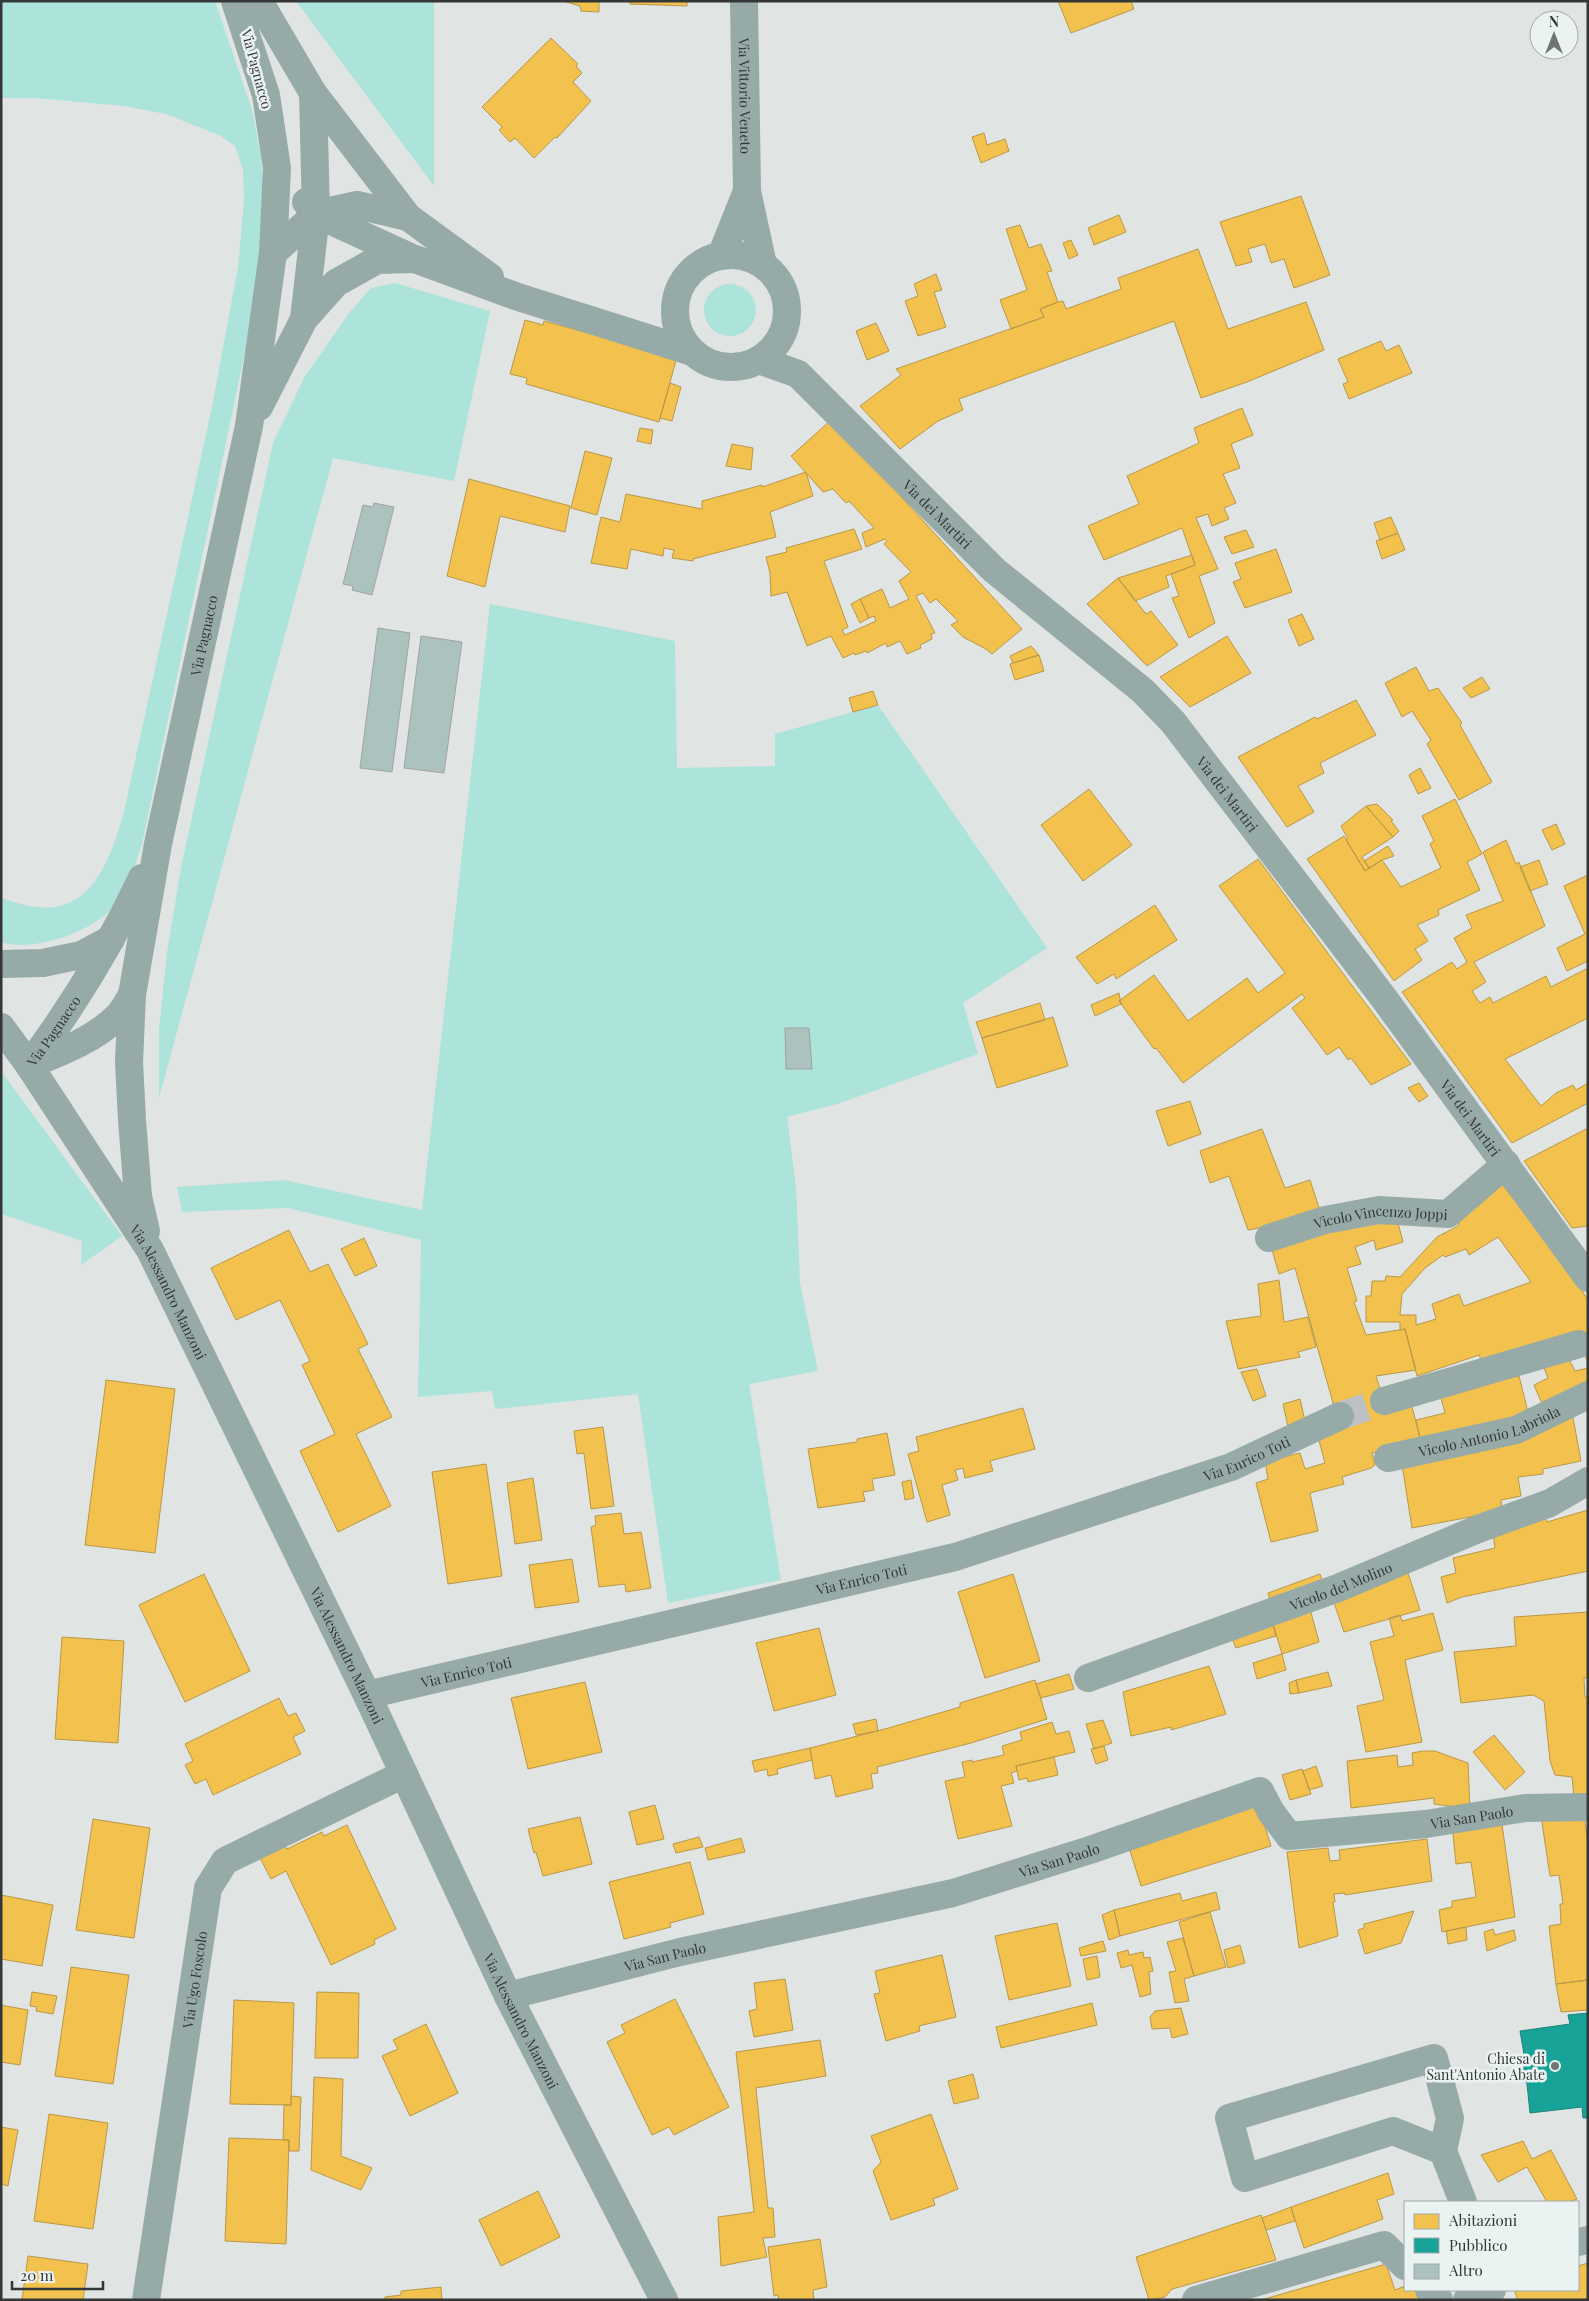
<svg xmlns="http://www.w3.org/2000/svg" width="1589" height="2301" font-family="'Playfair Display',serif">
	<style>
		.green { fill: #ace3db }
		.homes { fill: #f2c14e; stroke: #b99847; fill-rule: evenodd }
		.public { fill: #17a398; stroke: #20837b }
		.building { fill: #abc2bf; stroke: #a0a3a2 }
		.lines { fill: none; stroke-linecap: round; stroke-linejoin: round }
		.minor-tunnel { stroke: #bec1c1; stroke-width: 28; stroke-dasharray: 28 14; stroke-linecap: butt }
		.minor { stroke: #96aaa7; stroke-width: 28 }
		.poi-dot { fill: #707473; stroke: #ebf3f2; stroke-width: 2 }
		.labels { text-anchor: middle; dominant-baseline: central; stroke-width: 5; stroke-linejoin: round; paint-order: stroke }
		.street-label { font-size: 14px; fill: #343737; stroke: #ebf3f2 }
		.poi-label { font-size: 14px; fill: #343737; stroke: #ebf3f2; text-anchor: end }
	</style>
	<rect width="100%" height="100%" fill="#e0e4e3"/>
	<!-- green -->
	<path class="green" d="M1,1H215L252,110L261,158L265,201L254,309L142,844C135,864 129,887 116,904C95,931 34,953 1,942V898C18,903 37,910 54,907C97,902 112,851 123,816L212,407L238,267L244,202L243,169L235,146L221,136L166,114L124,106L35,98H1Z
		M296,1H434V186Z
		M395,283L490,311L454,481L333,458L159,1098V1029L167,953L181,868L273,443L305,376L350,312L371,288Z
		M704 310a26 26 0 1 1 52 0a26 26 0 1 1-52 0Z
		M490,604L675,641L677,768L775,766V734L878,705L1047,948L963,1003L978,1054L837,1104L787,1117L796,1187L800,1283L818,1371L749,1384L781,1580L668,1603L638,1394L495,1409L492,1391L418,1397L421,1240L288,1208L182,1212L177,1187L284,1180L422,1210Z
		M1,1071L122,1236L81,1265L82,1241L1,1214Z"/>
	<!-- homes -->
	<path class="homes" d="M563,1H599V12L581,11L580,6Z
		M630,1H687V6L630,4Z
		M1058,1H1131L1134,9L1071,33Z
		M551,38L578,64L576,66L582,73L573,82L591,101L557,138L555,137L534,158L515,138L510,142L499,130L502,127L482,107Z
		M984,133L987,145L1005,139L1009,151L981,163L972,137Z
		M1301,196L1330,275L1294,288L1284,259L1271,263L1265,244L1248,249L1252,262L1236,266L1220,222Z
		M1119,215L1126,232L1094,245L1088,228Z
		M1020,225L1029,248L1041,244L1052,271L1047,272L1058,302L1040,309L1044,317L1011,329L1000,300L1027,290L1006,229Z
		M1071,240L1078,255L1069,259L1063,243Z
		M1198,249L1228,329L1306,302L1324,350L1247,382L1201,398L1174,321L959,399L963,410L938,421L900,449L860,406L901,375L896,369L1044,317L1040,309L1058,302L1063,301L1066,309L1121,289L1118,278Z
		M936,274L942,290L934,292L946,327L918,336L905,301L918,296L914,284Z
		M525,320L543,325L544,321L677,357L659,422L526,384L527,378L510,374Z
		M876,323L889,351L867,360L856,331Z
		M1381,341L1386,351L1399,345L1412,373L1349,399L1343,384L1348,382L1338,359Z
		M670,383L681,387L672,421L660,418Z
		M1242,408L1253,435L1231,444L1240,468L1223,474L1236,503L1224,508L1229,519L1212,526L1208,514L1196,518L1218,569L1199,576L1215,623L1189,638L1172,598L1179,596L1171,574L1195,565L1182,528L1104,560L1088,526L1139,504L1127,476L1199,443L1194,428Z
		M831,420L1022,629L992,654L986,649L963,637L951,625L958,621L936,599L930,603L923,593L916,596L935,633L931,634L932,639L920,645L921,648L907,654L900,641L887,647L886,643L867,653L866,651L855,655L854,653L843,658L831,636L807,646L787,592L771,596L770,573L766,557L787,552L786,548L854,529L862,549L824,561L848,627L842,630L845,635L876,621L874,616L869,618L860,599L882,589L890,608L909,599L899,581L911,572L884,544L887,541L885,539L866,547L862,533L874,528L849,501L846,503L833,489L823,492L791,456Z
		M640,428L653,430L651,444L637,441Z
		M732,444L753,448L751,470L726,466Z
		M585,451L612,458L597,515L571,508Z
		M806,472L813,496L770,512L776,537L693,559V561L672,558L674,550L664,548L663,556L631,549L627,569L591,563L601,517L620,522L626,494L702,509V501L762,485V487Z
		M469,479L570,506L565,532L500,516L485,587L447,576Z
		M1391,517L1398,533L1380,540L1374,523Z
		M1246,530L1254,547L1232,554L1224,537Z
		M1398,533L1405,550L1382,559L1376,541Z
		M1276,549L1292,592L1245,608L1233,582L1241,579L1235,563Z
		M1192,555L1195,565L1166,576L1169,587L1135,601L1118,578Z
		M1118,578L1146,614L1151,611L1178,645L1147,666L1087,604Z
		M860,599L869,618L860,623L851,604Z
		M1302,614L1314,639L1299,646L1288,620Z
		M1227,636L1251,673L1190,707L1160,677Z
		M1031,646L1039,655L1013,663L1010,656Z
		M1039,655L1044,671L1015,680L1010,664Z
		M1416,667L1429,691L1438,688L1462,723L1460,725L1492,782L1459,800L1427,744L1431,740L1412,711L1402,717L1385,683Z
		M1482,677L1490,689L1471,698L1463,688Z
		M873,691L878,705L853,712L849,698Z
		M1356,700L1376,735L1320,763L1324,773L1298,786L1314,812L1287,827L1238,757L1315,717L1317,719Z
		M1420,768L1431,788L1418,794L1409,775Z
		M1089,789L1132,845L1083,881L1041,825Z
		M1455,799L1482,854L1467,862L1480,890L1438,910L1439,915L1417,925L1428,941L1415,949L1422,960L1394,981L1307,859L1344,836L1365,871L1382,860L1401,887L1441,868L1430,844L1434,841L1422,816Z
		M1377,804L1393,820L1391,821L1399,831L1393,837L1366,806Z
		M1366,806L1393,837L1362,857L1369,868L1365,871L1346,840L1348,839L1341,826Z
		M1556,824L1565,844L1552,850L1542,830Z
		M1506,840L1516,864L1519,862L1545,926L1474,962L1486,982L1472,991L1480,1003L1490,997L1493,1003L1546,976L1551,987L1588,968V1018L1505,1059L1541,1106L1556,1093L1573,1085L1576,1090L1588,1083V1103L1512,1143L1402,992L1452,962L1457,969L1467,962L1454,938L1472,928L1466,915L1503,901L1483,852Z
		M1388,846L1394,856L1382,860L1369,868L1364,861Z
		M1258,859L1339,968L1411,1064L1371,1085L1351,1058L1348,1060L1339,1047L1327,1055L1292,1008L1305,998L1302,994L1183,1083L1156,1048L1154,1049L1119,1001L1154,975L1188,1021L1247,978L1258,993L1285,973L1219,886Z
		M1539,860L1548,884L1530,891L1520,867Z
		M1588,875V961L1567,971L1557,948L1585,934L1564,886Z
		M1155,905L1177,940L1116,979L1114,974L1097,984L1076,957Z
		M1119,993L1121,1004L1095,1016L1091,1005Z
		M1040,1003L1045,1020L982,1038L976,1022Z
		M1053,1017L1068,1066L997,1088L982,1038Z
		M1419,1083L1428,1096L1419,1102L1408,1088Z
		M1190,1101L1201,1134L1168,1146L1156,1111Z
		M1588,1128V1226L1572,1228L1524,1161Z
		M1262,1129L1285,1188L1310,1180L1322,1217L1248,1230L1229,1176L1210,1183L1200,1151Z
		M1500,1182L1563,1261L1588,1300V1364L1585,1355L1485,1369L1479,1355L1417,1376L1405,1329L1400,1330V1322H1366V1296H1371L1372,1281H1385L1386,1276L1400,1277L1437,1237L1458,1226L1462,1211ZM1498,1237L1531,1282L1464,1306L1459,1294L1432,1304L1436,1319L1416,1325V1315H1400L1402,1294L1425,1268L1443,1255L1445,1257L1466,1249L1469,1255Z
		M1396,1215L1403,1242L1376,1250L1374,1240L1355,1247L1361,1264L1347,1268L1357,1301L1354,1302L1366,1335L1405,1329L1416,1370L1376,1376L1387,1411L1411,1403L1421,1442L1372,1453L1375,1465L1371,1468L1342,1477L1344,1484L1310,1493L1318,1531L1271,1542L1256,1483L1268,1479L1265,1462L1300,1453L1305,1469L1325,1463L1317,1433L1335,1410L1295,1268L1279,1274L1271,1246Z
		M289,1230L310,1272L328,1264L368,1344L358,1349L392,1417L356,1434L391,1506L338,1532L300,1451L335,1434L302,1365L310,1361L280,1300L236,1320L211,1268Z
		M364,1238L377,1266L355,1276L341,1249Z
		M1279,1280L1284,1322L1308,1317L1316,1347L1298,1352L1300,1357L1238,1369L1226,1321L1261,1316L1258,1284Z
		M1569,1359L1575,1371L1588,1368V1386L1543,1406L1534,1385L1548,1378L1544,1368Z
		M1257,1369L1266,1396L1253,1401L1241,1372Z
		M1519,1376L1529,1416L1421,1442L1416,1420L1445,1413L1440,1394Z
		M106,1380L175,1389L155,1553L85,1545Z
		M1300,1399L1305,1421L1288,1427L1283,1404Z
		M1023,1408L1035,1449L990,1461L993,1471L965,1478L963,1468L955,1470L958,1480L942,1485L950,1515L927,1522L908,1454L919,1451L916,1437Z
		M1572,1412L1581,1461L1543,1469V1474L1518,1477L1521,1496L1501,1500L1502,1511L1412,1528L1401,1458Z
		M603,1427L614,1506L591,1509L584,1453L577,1454L574,1431Z
		M887,1433L895,1475L872,1479L874,1490L863,1492L865,1501L818,1508L808,1449L857,1442V1439Z
		M486,1464L502,1576L448,1584L432,1472Z
		M533,1478L542,1540L515,1544L507,1483Z
		M911,1480L914,1498L905,1500L902,1482Z
		M1588,1510V1571L1462,1597L1447,1603L1441,1577L1456,1573L1453,1558L1495,1548L1492,1526L1545,1514L1547,1522Z
		M621,1513L624,1534L641,1532L651,1588L626,1592L625,1584L599,1587L591,1527L596,1525L595,1516Z
		M572,1559L579,1602L535,1608L529,1565Z
		M1408,1573L1420,1610L1344,1632L1332,1597Z
		M204,1574L250,1671L185,1702L139,1605Z
		M1013,1574L1040,1661L985,1678L958,1592Z
		M1320,1574L1325,1588L1272,1608L1268,1593Z
		M1309,1605L1319,1642L1282,1654L1271,1617Z
		M1588,1612V1678H1584L1585,1697H1588V1796L1574,1797L1572,1777L1555,1775L1550,1761L1544,1701L1533,1695L1461,1703L1454,1652L1516,1646L1514,1617Z
		M1433,1613L1443,1650L1405,1660L1422,1742L1366,1752L1357,1706L1384,1700L1370,1642L1394,1636L1389,1618L1400,1615L1402,1621Z
		M1272,1623L1276,1636L1236,1648L1231,1636Z
		M819,1628L836,1695L774,1711L756,1643Z
		M62,1637L124,1641L118,1743L55,1739Z
		M1282,1654L1286,1670L1257,1679L1253,1663Z
		M1209,1666L1226,1714L1171,1730V1727L1131,1736L1123,1692Z
		M1328,1672L1332,1686L1299,1693L1296,1680Z
		M1069,1674L1074,1689L1041,1698L1036,1684Z
		M1035,1680L1047,1719L971,1743L877,1767L878,1773L871,1774L873,1788L836,1797L831,1775L815,1779L810,1748L885,1729L960,1707V1703Z
		M1296,1680L1299,1693L1290,1694L1289,1683Z
		M585,1682L602,1752L528,1769L511,1698Z
		M279,1698L288,1716L296,1713L305,1731L293,1737L301,1754L213,1795L206,1779L195,1784L185,1765L193,1761L185,1744Z
		M876,1719L878,1731L856,1735L853,1724Z
		M1103,1720L1112,1743L1094,1749L1086,1724Z
		M1052,1722L1056,1734L1069,1731L1075,1752L1016,1766L1017,1771L1011,1773L1014,1783L1001,1786L1012,1826L958,1839L945,1781L965,1777L962,1762L972,1760V1762L1004,1755L1002,1746L1022,1740L1020,1732Z
		M1494,1735L1525,1772L1505,1790L1473,1752Z
		M1104,1746L1108,1760L1096,1764L1091,1749Z
		M810,1748L812,1760L777,1769L778,1774L768,1776L767,1769L755,1772L752,1761Z
		M1423,1751H1435L1468,1763L1470,1809L1434,1804V1798L1351,1808L1347,1761L1397,1755L1398,1767L1413,1765L1412,1753Z
		M1054,1757L1058,1775L1028,1782L1027,1778L1019,1780L1016,1766Z
		M1316,1766L1323,1786L1309,1790L1303,1771Z
		M1302,1769L1311,1794L1290,1800L1282,1775Z
		M1249,1803L1259,1808L1271,1846L1141,1886L1128,1844Z
		M655,1805L664,1839L637,1845L629,1812Z
		M1584,1815L1588,1842V1980L1556,1984L1549,1926L1561,1924L1560,1904H1563L1559,1875L1550,1876L1541,1816Z
		M580,1817L592,1864L543,1876L536,1852L534,1853L528,1829Z
		M1501,1817L1515,1917L1442,1932L1439,1910L1452,1907V1901L1476,1897L1471,1862L1456,1864L1452,1824Z
		M93,1819L150,1828L134,1938L76,1930Z
		M347,1825L396,1929L374,1940L375,1944L331,1965L286,1871L271,1879L259,1856L284,1845L287,1849L322,1832L324,1836Z
		M699,1837L703,1847L676,1853L673,1844Z
		M741,1838L745,1852L708,1860L705,1848Z
		M1427,1839L1432,1881L1345,1895V1893L1334,1894L1335,1902H1333L1338,1936L1299,1948L1287,1852L1328,1848L1330,1861L1340,1860L1339,1850Z
		M690,1862L704,1914L670,1923L671,1927L624,1939L609,1882Z
		M1216,1892L1220,1909L1120,1936L1114,1910L1180,1893L1182,1901Z
		M1,1895L53,1905L42,1966L1,1959Z
		M1114,1910L1120,1936L1109,1940L1102,1915Z
		M1414,1911L1401,1943L1365,1954L1358,1930L1364,1928V1924Z
		M1210,1912L1226,1967L1194,1976L1179,1922Z
		M1057,1923L1071,1986L1009,2000L995,1936Z
		M1466,1927L1467,1940L1448,1944L1446,1931Z
		M1493,1929L1495,1935L1514,1930L1516,1940L1487,1951L1484,1932Z
		M1183,1938L1194,1976L1184,1979L1189,2001L1175,2003L1169,1972L1176,1971L1167,1942Z
		M1103,1941L1106,1951L1081,1956L1079,1948Z
		M1240,1945L1245,1963L1228,1968L1224,1950Z
		M1128,1950L1129,1955L1143,1952L1144,1958L1150,1957L1153,1971L1149,1972L1151,1994L1140,1997L1132,1965L1121,1968L1117,1953Z
		M942,1955L956,2017L919,2026L920,2031L886,2041L874,1994L880,1993L875,1971Z
		M1097,1956L1100,1977L1087,1980L1083,1959Z
		M71,1967L129,1975L113,2084L55,2076Z
		M785,1979L793,2030L754,2037L749,2011L757,2009L754,1983Z
		M1588,1980V2010L1561,2012L1556,1984Z
		M32,1992L57,1996L53,2014L36,2011L37,2007L30,2006Z
		M317,1992L359,1993L358,2058H315Z
		M675,1999L729,2107L674,2135L669,2127L652,2135L607,2042L625,2033L621,2025Z
		M234,2000L294,2003L291,2105L230,2104Z
		M1092,2003L1097,2025L1001,2048L996,2027Z
		M1,2005L28,2010L20,2065L1,2062Z
		M1181,2008L1188,2034L1172,2038L1170,2028L1152,2029L1150,2017L1155,2011Z
		M426,2024L458,2093L410,2116L382,2056L398,2049L393,2040Z
		M820,2040L826,2076L756,2088L768,2208H773L775,2237L763,2238L767,2257L721,2266L718,2217L754,2212L736,2052Z
		M973,2074L979,2098L954,2104L948,2081Z
		M314,2077L343,2079L341,2156L372,2168L361,2190L311,2170Z
		M291,2096L301,2097L299,2151H289V2140H283L284,2105H291Z
		M49,2114L108,2123L93,2229L34,2221Z
		M931,2114L958,2189L933,2199L935,2205L891,2220L873,2171L881,2162L871,2136Z
		M1,2127L18,2130L8,2186L1,2184Z
		M229,2138L289,2140L286,2244L225,2241Z
		M1523,2141L1532,2159L1551,2150L1577,2199L1569,2202H1547L1527,2167L1498,2182L1481,2155Z
		M1388,2173L1394,2194L1377,2200L1383,2219L1304,2248L1291,2207Z
		M538,2191L560,2237L501,2266L479,2220Z
		M1291,2207L1295,2221L1266,2230L1262,2218Z
		M1261,2215L1276,2260L1172,2289L1165,2297L1149,2300L1136,2257Z
		M820,2239L827,2287L813,2290L814,2300H779L778,2295L774,2296L768,2247Z
		M28,2256L88,2264L83,2300H22Z
		M1588,2263V2300H1518L1515,2292L1520,2290H1578V2266Z
		M1386,2264L1395,2290L1405,2286V2290H1417L1421,2300H1261Z
		M441,2287L442,2300H385V2297L401,2295V2291Z"/>
	<!-- public -->
	<path class="public" d="M1588,2013V2118H1583L1582,2107L1530,2113L1527,2084L1523,2075L1525,2060L1520,2031L1570,2024L1568,2015Z"/>
	<!-- building -->
	<path class="building" d="M374,503L394,507L372,595L352,590L353,586L343,584L363,505L373,507Z
		M378,628L410,633L392,772L360,768Z
		M421,636L462,642L444,773L404,768Z
		M785,1028H809L812,1069H786Z"/>
	<g class="lines">
		<!-- minor-tunnel -->
		<path class="minor-tunnel" d="M1340,1416L1384,1401"/>
		<!-- minor -->
		<g class="minor">
			<path d="M259,1L313,93L316,214L304,319"/>
			<path id="s1" d="M744,1L747,191L763,265"/>
			<path d="M313,93L408,217L490,277"/>
			<path d="M306,202L316,214L410,257"/>
			<path d="M273,253L316,214L357,205L408,217"/>
			<circle cx="731" cy="311" r="56"/>
			<path d="M721,256L747,191"/>
			<path id="s2" d="M759,360L798,374L994,570L1143,691L1173,722L1383,997L1588,1278"/>
			<path d="M259,407L304,319L336,283L377,260L415,259L515,296L692,352"/>
			<path d="M1,964L43,963L81,955L111,939"/>
			<path id="s3" d="M1,1027L29,1065L150,1250L367,1695L508,1996L664,2300"/>
			<path id="s4" d="M29,1065C73,1006 111,944 142,878"/>
			<path d="M29,1065C59,1053 96,1039 119,1015C124,1009 128,1002 132,995"/>
			<path id="s5" d="M146,1231L138,1196L132,1120L129,1062L132,995L158,844L249,426L273,253L277,168L266,95L235,1"/>
			<path id="s6" d="M1269,1238L1325,1220L1379,1210L1448,1214L1506,1164"/>
			<path d="M1384,1401L1579,1344"/>
			<path id="s7" d="M1388,1458L1516,1430L1588,1395"/>
			<path id="s8" d="M1088,1678L1338,1588L1478,1529L1550,1503L1588,1481"/>
			<path id="s9" d="M367,1695L955,1557L1231,1467L1340,1416"/>
			<path id="s10" d="M508,1996L680,1952L953,1893L1090,1850L1260,1791L1271,1812L1289,1836L1426,1824L1525,1808L1588,1807"/>
			<path d="M1443,2151L1393,2131L1245,2178L1229,2118L1434,2058L1450,2118L1443,2151L1463,2202"/>
			<path d="M1578,2242L1588,2240"/>
			<path d="M1429,2290L1439,2300"/>
			<path id="s11" d="M146,2300L208,1888L225,1861L404,1774"/>
			<path d="M1196,2300L1384,2245L1405,2266"/>
			<path d="M1467,2300L1492,2290"/>
		</g>
	</g>
	<!-- markers -->
	<circle class="poi-dot" cx="1555" cy="2066" r="5"/>
	<g class="labels">
		<!-- street labels -->
		<g class="street-label">
			<text transform="translate(257 69) rotate(75)">Via Pagnacco</text>
			<text stroke="none"><textPath href="#s1" startOffset="95">Via Vittorio Veneto</textPath></text>
			<text stroke="none"><textPath href="#s2" startOffset="239">Via dei Martiri</textPath></text>
			<text stroke="none"><textPath href="#s5" startOffset="604">Via Pagnacco</textPath></text>
			<text stroke="none"><textPath href="#s2" startOffset="644">Via dei Martiri</textPath></text>
			<text stroke="none"><textPath href="#s4" startOffset="42">Via Pagnacco</textPath></text>
			<text stroke="none"><textPath href="#s2" startOffset="1049">Via dei Martiri</textPath></text>
			<text stroke="none"><textPath href="#s6" startOffset="115">Vicolo Vincenzo Joppi</textPath></text>
			<text stroke="none"><textPath href="#s3" startOffset="314">Via Alessandro Manzoni</textPath></text>
			<text stroke="none"><textPath href="#s7" startOffset="105">Vicolo Antonio Labriola</textPath></text>
			<text stroke="none"><textPath href="#s9" startOffset="912">Via Enrico Toti</textPath></text>
			<text stroke="none"><textPath href="#s9" startOffset="508">Via Enrico Toti</textPath></text>
			<text stroke="none"><textPath href="#s8" startOffset="269">Vicolo del Molino</textPath></text>
			<text stroke="none"><textPath href="#s3" startOffset="719">Via Alessandro Manzoni</textPath></text>
			<text stroke="none"><textPath href="#s9" startOffset="102">Via Enrico Toti</textPath></text>
			<text stroke="none"><textPath href="#s10" startOffset="1018">Via San Paolo</textPath></text>
			<text stroke="none"><textPath href="#s10" startOffset="568">Via San Paolo</textPath></text>
			<text stroke="none"><textPath href="#s10" startOffset="162">Via San Paolo</textPath></text>
			<text stroke="none"><textPath href="#s11" startOffset="324">Via Ugo Foscolo</textPath></text>
			<text stroke="none"><textPath href="#s3" startOffset="1124">Via Alessandro Manzoni</textPath></text>
		</g>
		<!-- poi labels -->
		<g class="poi-label">
			<text x="1545" y="2058">Chiesa di<tspan x="1545" dy="16">Sant'Antonio Abate</tspan></text>
		</g>
	</g>
	<!-- border -->
	<rect width="1589" height="2301" fill="none" stroke="#343737" stroke-width="5"/>
	<!-- legend -->
	<rect x="1404" y="2201" width="175" height="90" fill="#ebf3f2" stroke="#a2a8a7"/>
	<rect x="1414" y="2214" width="25" height="15" fill="#f2c14e" stroke="#a2a8a7"/>
	<text x="1449" y="2226" font-size="15" fill="#343737">Abitazioni</text>
	<rect x="1414" y="2238" width="25" height="15" fill="#17a398" stroke="#a2a8a7"/>
	<text x="1449" y="2251" font-size="15" fill="#343737">Pubblico</text>
	<rect x="1414" y="2264" width="25" height="15" fill="#abc2bf" stroke="#a2a8a7"/>
	<text x="1449" y="2276" font-size="15" fill="#343737">Altro</text>
	<!-- north arrow -->
	<g transform="translate(1554 35)"><circle r="24" fill="#ebf3f2" stroke="#a2a8a7"/>
	<path d="M0-4L9 19L0 12L-9 19Z" fill="#707473"/>
	<text y="-8" font-size="14" font-weight="bold" text-anchor="middle" fill="#343737">N</text>
	</g>
	<!-- scale -->
	<path d="M12 2281v8h91v-8" fill="none" stroke="#343737" stroke-width="2.5"/>
	<text x="20" y="2281" font-size="15" fill="#343737" stroke="#ebf3f2" stroke-width="4" paint-order="stroke">20 m</text>
</svg>
